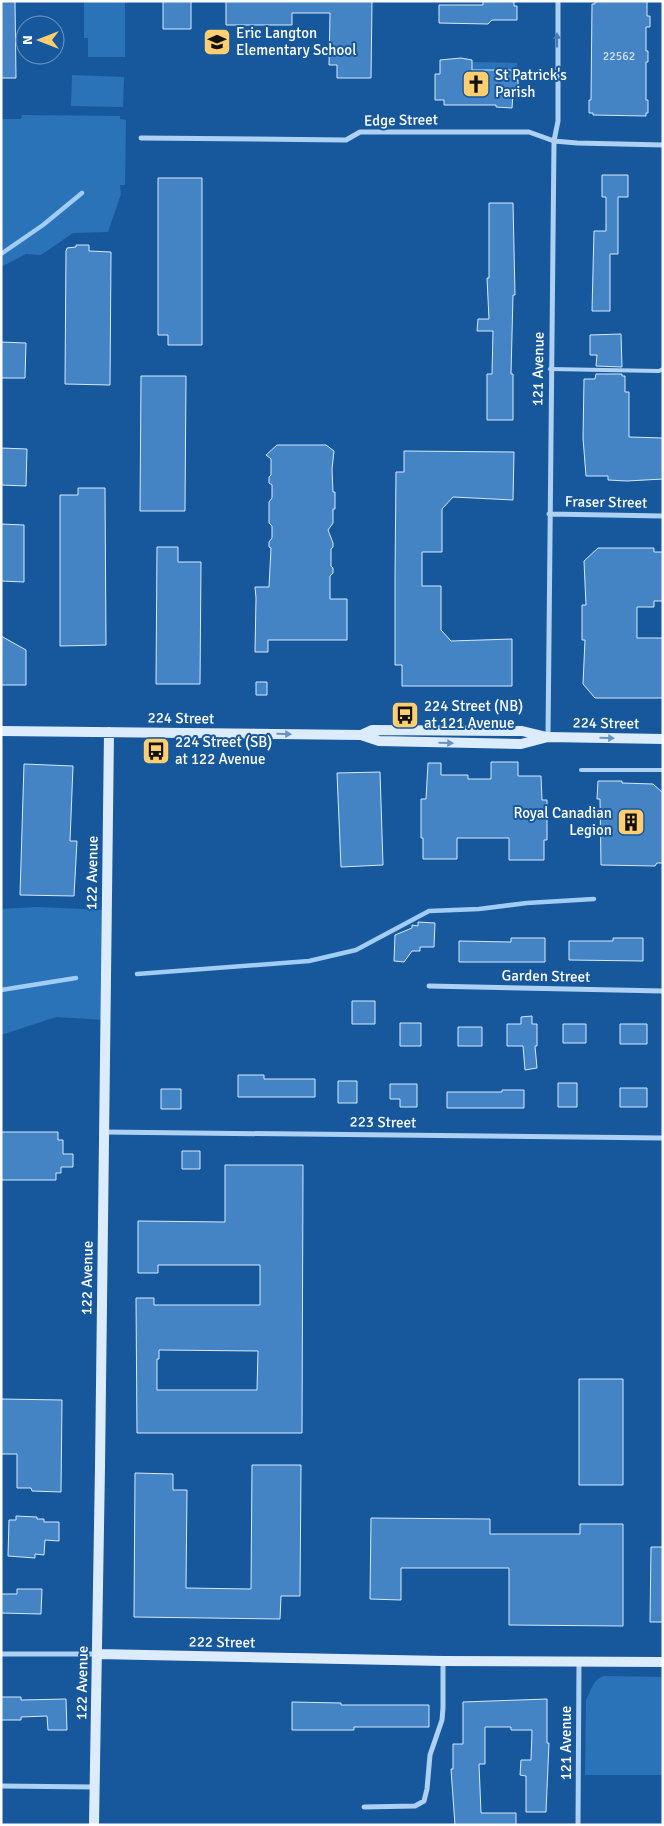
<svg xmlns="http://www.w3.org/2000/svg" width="664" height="1826" font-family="Signika,sans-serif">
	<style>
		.green { fill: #2b73b9 }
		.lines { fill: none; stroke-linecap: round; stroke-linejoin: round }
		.stream { stroke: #a1ccf4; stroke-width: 4.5 }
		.building { fill: #4484c4; stroke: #d6e9fc; fill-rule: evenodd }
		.lane { stroke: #aed0f2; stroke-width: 4 }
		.street { stroke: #aed0f2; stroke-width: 5 }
		.secondary { stroke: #ddecfc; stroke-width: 10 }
		.oneway { fill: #447cb6 }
		.oneway2 { fill: #6693c2 }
		.labels { text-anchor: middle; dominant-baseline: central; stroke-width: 4; stroke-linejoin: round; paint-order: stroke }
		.number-label { font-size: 12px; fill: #d0e0f0 }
		.poi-label { font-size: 15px; fill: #fff; stroke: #17589c; text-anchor: start }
		.street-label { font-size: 15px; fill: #fff; stroke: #17589c }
	</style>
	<rect width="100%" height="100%" fill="#17589c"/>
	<!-- green -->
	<path class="green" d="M84,1H125V57H88V38H84Z
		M472,62L517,63L518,80H514V74H512V70H472Z
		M72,75L124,77L123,107L71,106Z
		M22,115L120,116V119L126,120L125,185H120L121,194L108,232L73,233L41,255L26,254L1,267V119H21Z
		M37,907L106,910L105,1020L56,1017L1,1035V909Z
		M604,1676L663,1677V1775H585L586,1700C592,1690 592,1680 604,1676Z"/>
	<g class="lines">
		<!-- stream -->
		<path class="stream" d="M1,254L43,225L82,193
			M137,974L309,961L356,950L429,911L479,909L527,903L594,899
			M1,990L76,978"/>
	</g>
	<!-- building -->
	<path class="building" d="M1,1H15L16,78H1Z
		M163,1H191V29H163Z
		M226,1H372L371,78H337V65H329L330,13H292V25H226Z
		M483,1H514V6H517V20H492L488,24L439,23V5H483Z
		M595,1H647V16H650V27H646V51H648V62H646V100H648V113H646V116L593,115V113H589V100H591L592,4H595Z
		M461,58L472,60V70H512L514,80H518V94H513L512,108L496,107V105H444V100H435V74H440V60Z
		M602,175H628V197H618V254H610V311H592L594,231H606V197H602Z
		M158,178H202V345H168V335H158Z
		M489,203H513L515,295H513L511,374H513V420H487V374H492L493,331H477L478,319H489L487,278H489Z
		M76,245H89V251L111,252L110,385L65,384L66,251L67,248L76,247Z
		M621,334L622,367L596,366L597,355H590V335Z
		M1,342L26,343L25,378H1Z
		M596,374H622V376H625V392H629V437L663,438V479L627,481L608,480V476H586L583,438L584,379H595Z
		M141,376H186L185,511H140Z
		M277,445H326L334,451L332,469L333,492H335V509H333V523L328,530L333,543V547L331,549V566L333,568V573L330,576V599H347V640H268V652H255L256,598L255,587H269L271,548L269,547V542L272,538V526L269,523V502L272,498V485L269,483V477L271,475V459L266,455Z
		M1,448L27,449L26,486L1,485Z
		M404,451L514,452L513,500L453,497L442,509V552H422V586H441V630L451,641L512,639V686H402V665H395V577L396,472H404Z
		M78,488H105L106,645L60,646V495H78Z
		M1,524L24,525V582L1,581Z
		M157,547H178V562H201L200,684H156Z
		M598,548H654V552H663V601H654V607H637V638H663V698H595L583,684L585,640H582V605H586L584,561Z
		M1,636L26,650V685H1Z
		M256,682H267V695H256Z
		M491,762H518V776H541L542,800H547V840H544V860H509V838H457V859H423V838H421V799H426L428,763H441V775H468V779H491Z
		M24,764L73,766L70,841H77L74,896L20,895Z
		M380,772L383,865L341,867L337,773Z
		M598,781H622V783L653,784L663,793V863H657L655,866L601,865L600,799H597Z
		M418,922L435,923L434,947H420V951H412L404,962L394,961L395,935L412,928V925L418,926Z
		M511,938H545V962H459V941L511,942Z
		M613,938H643V961L569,960V941H613Z
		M352,1001H375V1024H352Z
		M532,1016V1024H537V1046H535L537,1068L525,1070L523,1046H507V1024H521V1017Z
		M400,1023H421V1046H400Z
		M563,1024H586V1043H563Z
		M620,1024H647V1044H620Z
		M458,1027H482V1046H458Z
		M238,1075H264V1079H315V1097H238Z
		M338,1081H357V1103H338Z
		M558,1083H577V1107H558Z
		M390,1084H417V1107H400V1099H390Z
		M620,1088H647V1107H620Z
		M161,1089H181V1109H161Z
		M502,1090H524V1108H447V1092H502Z
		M1,1132H58V1140H63V1154H73V1167H61V1173H56V1180H1Z
		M182,1151H200V1169H182Z
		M225,1165H303L302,1433H137L136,1298H154V1305H260V1265H158V1273H138V1221L225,1222ZM159,1350L258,1351L257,1390H157V1359H159Z
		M579,1379H623V1485H579Z
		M1,1399L62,1400L61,1492L32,1491L31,1488H17V1454H1Z
		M252,1465H301L300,1596H281L280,1619L134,1617L135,1473L173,1474V1490H187L186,1588L251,1589Z
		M16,1516L37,1517V1519H44V1522H59V1541L45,1540L44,1555L35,1554V1558L8,1556L9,1520H16Z
		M371,1518L490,1519V1534H580V1524H623V1626L509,1625V1568H401V1600L370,1599Z
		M651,1547H663V1622H650Z
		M17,1589H42L41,1614L1,1613V1594H17Z
		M1,1697H21V1700L66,1699L67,1730H48L47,1716L21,1717V1720H1Z
		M547,1699V1743H549L546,1812H526V1776L520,1775L521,1760H531L532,1730H511V1727H485V1764H479L481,1813H516V1825H455L451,1769H453V1744H463V1702Z
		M292,1702L341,1703V1705H429V1727H354V1730H292Z"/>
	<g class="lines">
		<!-- lane -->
		<path class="lane" d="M550,369L659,371L663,369
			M581,770H663"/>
		<!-- street -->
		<path class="street" d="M141,138L346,140L360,132H529L554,141L577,143L663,145
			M549,514L663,516
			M548,737L554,141L558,121V1
			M429,986L663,991
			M104,1132L663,1138
			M1,1654H97
			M1,1786L94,1787
			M364,1807L415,1806L424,1801L427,1789L430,1755L442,1720L443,1708V1661
			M578,1825L579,1662"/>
		<!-- secondary -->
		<path class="secondary" d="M1,731L361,735L379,741L521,744L548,737L663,739
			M361,735L372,730L522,731L547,737
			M97,1654L443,1661L663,1662
			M94,1825L100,1467L109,732"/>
	</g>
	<!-- one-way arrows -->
	<defs><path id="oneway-solid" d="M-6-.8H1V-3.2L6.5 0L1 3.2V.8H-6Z" transform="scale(1.25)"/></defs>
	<use class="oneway" href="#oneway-solid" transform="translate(557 40) rotate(-90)"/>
	<g class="oneway2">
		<use href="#oneway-solid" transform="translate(284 734) rotate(1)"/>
		<use href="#oneway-solid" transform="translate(607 738) rotate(1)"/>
		<use href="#oneway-solid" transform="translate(446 743) rotate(1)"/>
	</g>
	<!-- icons -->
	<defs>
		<g id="school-square" transform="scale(1.4375)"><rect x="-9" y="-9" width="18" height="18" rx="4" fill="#ffce6f" stroke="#17589c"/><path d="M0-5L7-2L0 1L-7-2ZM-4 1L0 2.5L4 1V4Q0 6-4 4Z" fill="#111"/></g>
		<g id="church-square" transform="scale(1.4375)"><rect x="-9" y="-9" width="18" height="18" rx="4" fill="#ffce6f" stroke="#17589c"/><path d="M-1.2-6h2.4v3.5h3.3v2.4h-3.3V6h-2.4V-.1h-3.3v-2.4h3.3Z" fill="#111"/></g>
		<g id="bus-square" transform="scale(1.4375)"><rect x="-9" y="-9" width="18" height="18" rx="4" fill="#ffce6f" stroke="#17589c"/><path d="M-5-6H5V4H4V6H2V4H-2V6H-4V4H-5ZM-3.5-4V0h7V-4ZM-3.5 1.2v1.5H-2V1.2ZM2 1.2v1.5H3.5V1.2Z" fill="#111"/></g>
		<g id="building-square" transform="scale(1.4375)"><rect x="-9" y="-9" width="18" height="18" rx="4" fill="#ffce6f" stroke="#17589c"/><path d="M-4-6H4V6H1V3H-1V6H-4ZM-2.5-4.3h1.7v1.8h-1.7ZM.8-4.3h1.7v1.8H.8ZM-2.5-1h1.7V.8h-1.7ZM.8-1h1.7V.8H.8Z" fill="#111"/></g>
	</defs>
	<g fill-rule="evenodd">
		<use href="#school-square" x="217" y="42"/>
		<use href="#church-square" x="476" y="84"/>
		<use href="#bus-square" x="405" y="715"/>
		<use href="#bus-square" x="156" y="751"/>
		<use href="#building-square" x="631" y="822"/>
	</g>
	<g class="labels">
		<!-- number labels -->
		<g class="number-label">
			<text x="619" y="56">22562</text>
		</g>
		<!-- poi labels -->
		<g class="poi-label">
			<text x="236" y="33">Eric Langton<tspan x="236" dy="17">Elementary School</tspan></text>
			<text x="495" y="75">St Patrick's<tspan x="495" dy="17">Parish</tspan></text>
			<text x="424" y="706">224 Street (NB)<tspan x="424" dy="17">at 121 Avenue</tspan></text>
			<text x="175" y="742">224 Street (SB)<tspan x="175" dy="17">at 122 Avenue</tspan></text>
			<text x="612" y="813" text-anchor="end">Royal Canadian<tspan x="612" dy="17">Legion</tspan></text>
		</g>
		<!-- street labels -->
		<g class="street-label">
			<text transform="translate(401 120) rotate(-1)">Edge Street</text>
			<text transform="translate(538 369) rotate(-89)">121 Avenue</text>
			<text transform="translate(606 502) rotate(1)">Fraser Street</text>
			<text transform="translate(181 718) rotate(1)">224 Street</text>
			<text transform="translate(606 723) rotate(1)">224 Street</text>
			<text transform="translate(92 873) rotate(-89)">122 Avenue</text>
			<text transform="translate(546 976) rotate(1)">Garden Street</text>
			<text transform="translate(383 1122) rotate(1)">223 Street</text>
			<text transform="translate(87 1278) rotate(-89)">122 Avenue</text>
			<text transform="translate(222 1642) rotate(1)">222 Street</text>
			<text transform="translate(82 1683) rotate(-89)">122 Avenue</text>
			<text transform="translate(566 1743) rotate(-90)">121 Avenue</text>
		</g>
	</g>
	<!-- border -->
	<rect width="664" height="1826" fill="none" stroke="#ffffff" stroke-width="5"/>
	<!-- north arrow -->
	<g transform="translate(40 40) rotate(270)"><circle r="24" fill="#17589c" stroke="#749bc4"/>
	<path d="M0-4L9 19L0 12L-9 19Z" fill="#ffce6f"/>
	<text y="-8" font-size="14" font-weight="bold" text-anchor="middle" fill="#ffffff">N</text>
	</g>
</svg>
